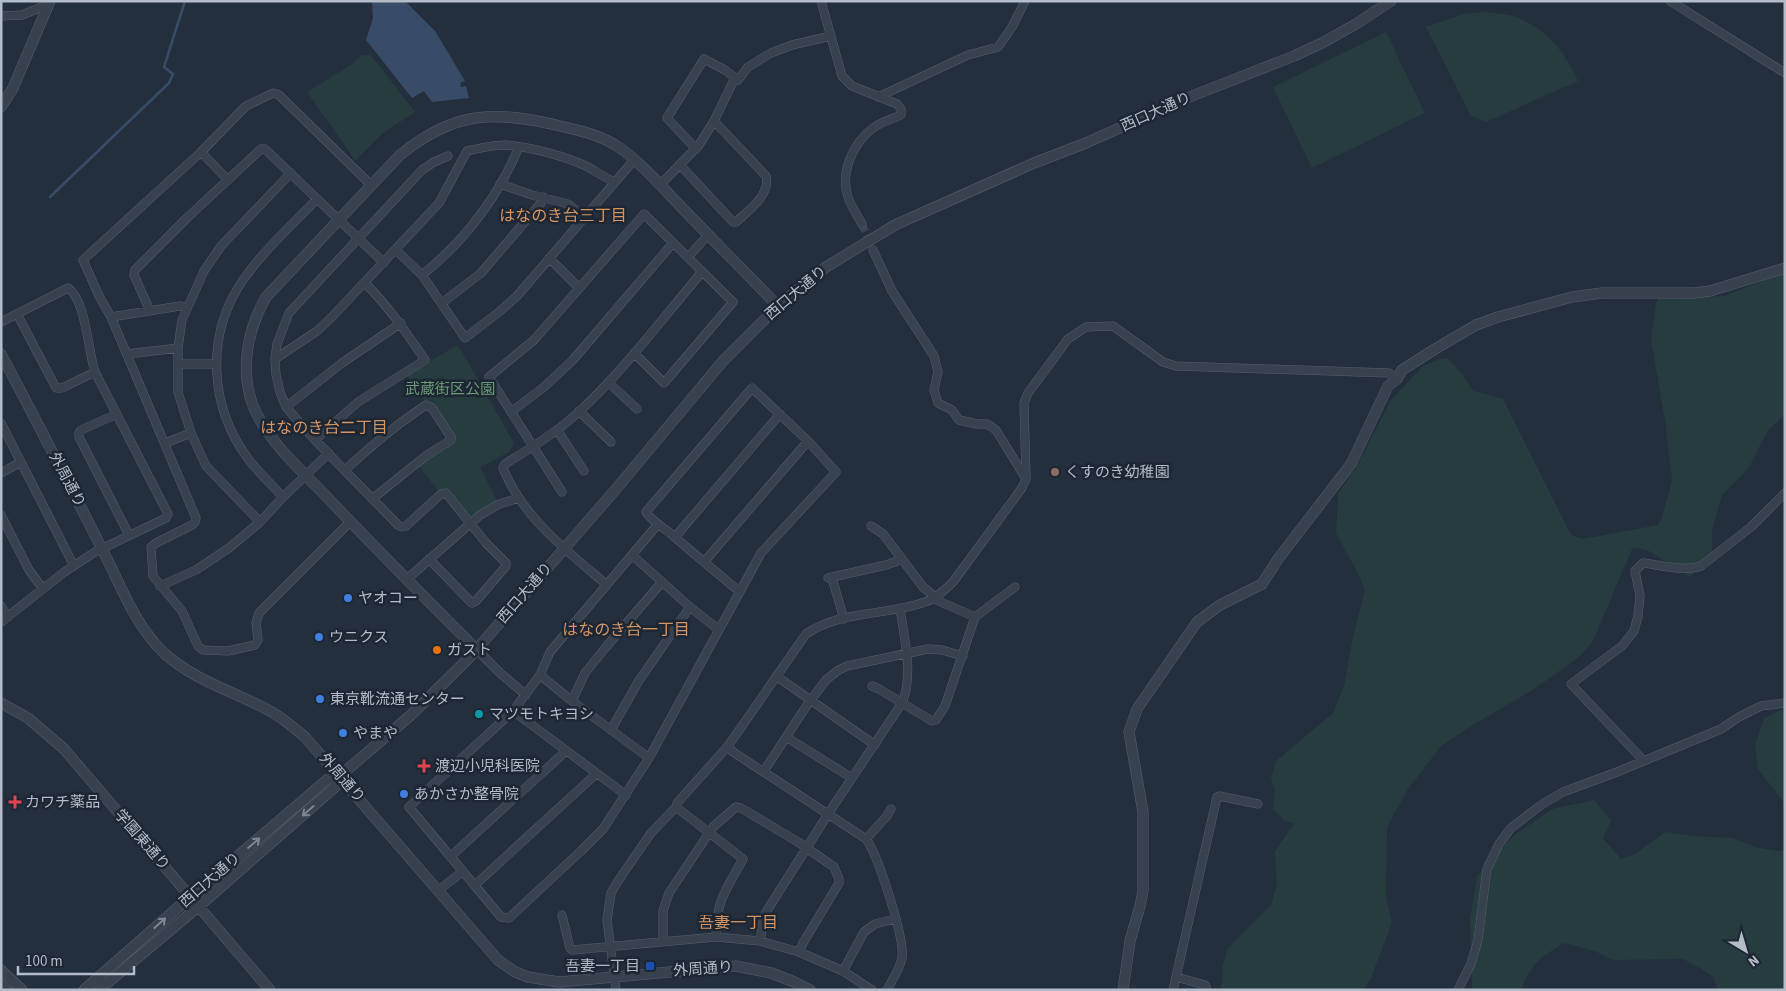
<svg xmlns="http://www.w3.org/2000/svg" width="1786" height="991" font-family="'Source Sans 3','Noto Sans JP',sans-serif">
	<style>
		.green { fill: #263c3f }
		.water { fill: #394c67 }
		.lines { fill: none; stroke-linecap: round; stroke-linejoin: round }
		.stream { stroke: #394c67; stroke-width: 2.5 }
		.minor-tunnel { stroke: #3a4453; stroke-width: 8; stroke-dasharray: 8 4; stroke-linecap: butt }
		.minor-casing { stroke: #565f6c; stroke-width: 9 }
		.tertiary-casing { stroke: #565f6c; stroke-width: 11 }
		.minor { stroke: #38414e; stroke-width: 8 }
		.tertiary { stroke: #38414e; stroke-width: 10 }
		.oneway { stroke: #7c8592 }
		.education-dot { fill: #8d6e63; stroke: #1d2633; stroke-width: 2 }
		.shop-dot { fill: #3f7fe0; stroke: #1d2633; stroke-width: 2 }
		.food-dot { fill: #e8710a; stroke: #1d2633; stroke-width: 2 }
		.culture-dot { fill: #0f9aa8; stroke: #1d2633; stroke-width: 2 }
		.health-dot { fill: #e0444e; stroke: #1d2633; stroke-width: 2 }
		.transit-dot { fill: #1a4fb4; stroke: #1d2633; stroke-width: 2 }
		.labels { text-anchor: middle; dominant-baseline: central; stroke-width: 5; stroke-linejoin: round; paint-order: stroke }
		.street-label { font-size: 15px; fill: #b4bcc9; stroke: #1d2633 }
		.park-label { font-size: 15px; fill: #6b9a76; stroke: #1d2633 }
		.poi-label { font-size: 15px; fill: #b4bcc9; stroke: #1d2633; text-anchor: start }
		.neighbourhood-label { font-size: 16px; fill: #d59563; stroke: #1d2633 }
	</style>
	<rect width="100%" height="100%" fill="#242f3e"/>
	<!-- green -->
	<path class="green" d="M1486,12C1494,14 1505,13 1513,16C1545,27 1565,51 1578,81L1486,122L1471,116L1426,27L1463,14Z
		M1386,32L1425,113L1312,168L1273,87Z
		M362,55H371L415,112L383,133L355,161L347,148L307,92L352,64Z
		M1785,270V414L1768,430L1748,469L1722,495L1712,530V555L1690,577L1647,550L1633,547L1592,643L1579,657L1534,689L1478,722L1441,746L1408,789L1387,827L1386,896L1392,923L1371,978L1363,990H1221L1223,964L1228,948L1271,905L1277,884L1275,851L1294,824L1284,820L1273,809L1275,791L1271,778L1276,761L1333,713L1344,686L1353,636L1365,590L1356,570L1336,533L1338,493L1356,468L1391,400L1423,366L1440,359L1447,358L1463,375L1473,391L1503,399L1571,535L1583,539L1658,525L1662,518L1672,480L1665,421L1651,340L1656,304L1658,299L1725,296L1765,280Z
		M458,345L514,443L509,452L480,467L497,501L462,521L419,466V462L449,444L407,374Z
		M1785,708V804L1758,769L1755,745L1764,718Z
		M1594,800L1611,821L1603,838L1621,859L1635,854L1665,832L1695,836L1732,838L1755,847L1778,851L1785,850V990H1718L1712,976L1700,968L1683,959L1613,960L1595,951L1564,943C1540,958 1532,962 1521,990H1472L1470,920L1477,876L1513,836L1552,809Z"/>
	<!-- water -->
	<path class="water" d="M372,1H405L435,31L465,81L460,83L461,87L466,86L469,98L432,102L424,91L412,98L366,40L373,18Z"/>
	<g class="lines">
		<!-- stream -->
		<path class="stream" d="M50,197L169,83L173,74L164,67L185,1"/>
		<!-- minor-tunnel -->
		<path class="minor-tunnel" d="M862,224L871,246"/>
		<!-- minor casing -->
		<g class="minor-casing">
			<path id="minor" d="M821,1L842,76L852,86L897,104L901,109V115C892,119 881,122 873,128C853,143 840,172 848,197C851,206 857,215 862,224
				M1670,1L1785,73
				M1,16L22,15L49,4
				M878,97L968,55L998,47L1012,27L1025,1
				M696,149L667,118L704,59L725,70L738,80
				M201,152L228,180
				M681,166L733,222H736C748,211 771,195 766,176L714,121
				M500,184L532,195L568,204L584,216
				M660,185L699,145L714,121L733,82L738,80L748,67L771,53L792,45L831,36
				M396,250L422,275L465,338L499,312L517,296L634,160
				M873,250L892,291L934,356L938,372L934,390L938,403L952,410L959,420L977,424H987L996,430L1026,479
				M688,257L708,235
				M549,258L579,288
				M422,275C464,241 498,197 519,147
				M442,303L481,273L541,203L543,197
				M150,311L134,275L135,270L188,217L261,149H265L384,263
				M17,314L56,388H62L95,372
				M111,317L180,306L187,308
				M1,322L68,288C86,300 88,351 95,372L168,514L166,518L95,552L63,573L1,622
				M127,354L178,348
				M275,359L317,331L331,318L439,203L467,151C480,148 493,145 505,145C528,146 568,157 588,167C597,172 605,178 615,182
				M179,364H215
				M609,383L637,409
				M286,407L342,363L401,323
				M579,411L611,442
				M511,412L544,387L572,361L673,243
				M117,414L81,430L79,433V437L129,535
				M1,423L74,566
				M557,430L584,471
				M315,440L358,402L425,360C406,332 388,306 365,283
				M165,443L191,433
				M345,470C371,446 397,424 426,405L432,408L451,437V440L427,455L372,499
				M1,473L21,462
				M562,492L489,377L534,340L644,214L733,302L664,383L634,353
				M283,497C272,485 259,473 249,460C209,407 205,335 243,280C264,250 292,225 317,199
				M1,515L29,570L43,589
				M260,522L206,466L191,433L178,392V348L182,320L204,271L221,246L291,173
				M350,522L259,613L256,623L258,640L255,645L228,651L203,650L198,646L182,611L153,576L151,547L156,543L192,525L195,522L196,518L111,317L99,296L83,260L201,152L246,106L273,93L279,95L371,185
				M658,524L550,652L540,675L513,711L409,807L501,917L509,918L581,851L603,829L649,758L761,553L836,472L808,441L752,388L646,512C651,520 662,527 670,533C693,553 716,572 740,592
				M871,526L883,534L923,587L935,597L934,599L975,617
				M675,537L780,414
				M632,555L690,607L719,630
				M429,559L472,603L476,601L506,566V563L486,543L446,493L441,494L406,526L402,527L398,525L315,440L286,407L280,392L276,375L275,359L277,344L289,313L422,170L434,162L448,156
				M704,562L808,441
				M828,578L886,565L895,562L900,558
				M832,578L844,619
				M407,579L480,515L499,504L519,498
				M607,585C567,551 523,518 503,468L505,464C531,448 557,432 580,411C625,369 662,319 702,272
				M160,586L196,570L229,548L260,522L283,497L329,453
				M1,606L8,617
				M476,649L500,673L526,695
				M540,675L572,701L649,758
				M776,676L875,745
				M872,686L879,689L932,721L936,720L945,706L975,617L1015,587
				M572,701L585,673L606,647L662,582
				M513,711L626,795
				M611,730L638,682L690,607
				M786,737L852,778
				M728,746L733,752L866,839C878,855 905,938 902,958C900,969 892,980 887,990
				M1643,760L1571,684L1622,646L1634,631L1638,616L1640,596L1635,571L1643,563C1661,565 1684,572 1701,566L1751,527L1785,493
				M764,771L807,705L826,680L837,671L847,666L928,649L942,650L963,656
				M676,807L743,859C726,890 716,900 716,937
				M866,839L887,816L891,809
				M450,857L566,751
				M475,885L596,774
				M439,890L463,871
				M562,915L570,948L572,950L716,937L760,941L799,952L843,971L872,990
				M663,941V911L669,893L713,827L736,807L741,808L798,842L834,867L839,879V883L803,943L799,952
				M760,941L764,916L768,909L828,814L902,703C914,675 904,638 900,608
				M843,971L864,932L875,924L895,919
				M1176,977L1205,985L1207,990
				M616,990L607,920L611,893L618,881L651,833L676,807L677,803L728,746L806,634C841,610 886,616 925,602C935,599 945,590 953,582L1022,488L1026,479L1024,403L1028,393L1068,339L1086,327L1113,326L1163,362L1176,366L1389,373L1397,379
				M1173,990L1217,797L1219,796L1258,804
				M1458,990L1471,964L1478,940L1487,869L1499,844L1511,828L1541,805L1563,792L1617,772L1721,729L1739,717L1761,706L1785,703"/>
		</g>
		<!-- tertiary casing -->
		<g class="tertiary-casing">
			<path id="tertiary" d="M1,107L13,88L50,1
				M1,354C35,418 68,482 101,547C120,583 134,625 165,654C197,682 236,692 272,712C284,719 294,728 305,737L498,960L515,972L528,977L559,982L736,966L771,973L792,981L810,990
				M476,649C426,599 376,549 327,497C301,470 265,439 252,403C240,367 248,329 266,297L400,155C454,111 494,110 560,126C581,131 601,135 620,148C644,165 664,190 685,211C716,243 747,274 778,306
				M1,703L28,718L64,749L270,990
				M1,970L22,990
				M1,984L7,990
				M84,990L190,897L328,779L340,776L348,769L411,715L470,657L616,489L723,361L778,306L826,267L895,225L1034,163L1086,143L1187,98L1294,56L1322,43L1356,24L1391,1
				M99,990L198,907L336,786L340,776
				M1123,990L1130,941L1140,906L1143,891V812L1129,732L1137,709L1197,622L1220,605L1262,584L1278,559L1351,464L1388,386L1397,379L1402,370L1435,349L1476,325L1498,317L1572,297L1602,293H1694L1710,291L1785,268"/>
		</g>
		<!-- minor -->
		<use href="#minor" class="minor"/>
		<!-- tertiary -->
		<use href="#tertiary" class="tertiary"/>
	</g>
	<!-- one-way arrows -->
	<defs><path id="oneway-shaft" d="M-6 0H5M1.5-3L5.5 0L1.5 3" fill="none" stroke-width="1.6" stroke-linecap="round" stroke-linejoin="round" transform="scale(1.25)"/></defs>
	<g class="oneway">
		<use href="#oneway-shaft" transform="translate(308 811) rotate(139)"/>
		<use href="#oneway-shaft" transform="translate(254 843) rotate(-40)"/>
		<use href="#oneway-shaft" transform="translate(160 923) rotate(-42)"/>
	</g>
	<!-- markers -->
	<circle class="education-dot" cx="1055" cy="472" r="5"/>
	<g class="shop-dot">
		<circle cx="348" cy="598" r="5"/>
		<circle cx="319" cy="637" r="5"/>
		<circle cx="320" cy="699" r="5"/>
		<circle cx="343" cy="733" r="5"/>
		<circle cx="404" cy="794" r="5"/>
	</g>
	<circle class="food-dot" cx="437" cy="650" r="5"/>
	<circle class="culture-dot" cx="479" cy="714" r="5"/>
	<g class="health-dot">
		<path d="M421.5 758.5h5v5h5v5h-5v5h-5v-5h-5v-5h5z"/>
		<path d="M12.5 794.5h5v5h5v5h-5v5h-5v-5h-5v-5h5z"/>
	</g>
	<rect class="transit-dot" x="645" y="961" width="10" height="10" rx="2.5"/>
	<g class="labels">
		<!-- street labels -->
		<g class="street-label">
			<text transform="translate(1156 112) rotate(-24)">西口大通り</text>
			<text transform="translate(796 293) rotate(-40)">西口大通り</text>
			<text transform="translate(67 480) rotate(62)">外周通り</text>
			<text transform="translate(525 593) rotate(-49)">西口大通り</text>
			<text transform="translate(342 778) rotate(49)">外周通り</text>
			<text transform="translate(142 840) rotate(49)">学園東通り</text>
			<text transform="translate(210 880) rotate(-41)">西口大通り</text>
			<text transform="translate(703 969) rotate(-4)">外周通り</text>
		</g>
		<!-- park labels -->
		<g class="park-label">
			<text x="450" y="389">武蔵街区公園</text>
		</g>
		<!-- poi labels -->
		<g class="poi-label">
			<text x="1065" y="472">くすのき幼稚園</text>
			<text x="358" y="598">ヤオコー</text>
			<text x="329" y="637">ウニクス</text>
			<text x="447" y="650">ガスト</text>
			<text x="330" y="699">東京靴流通センター</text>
			<text x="489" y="714">マツモトキヨシ</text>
			<text x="353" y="733">やまや</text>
			<text x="435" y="766">渡辺小児科医院</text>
			<text x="414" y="794">あかさか整骨院</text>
			<text x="25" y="802">カワチ薬品</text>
			<text x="640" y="966" text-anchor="end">吾妻一丁目</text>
		</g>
		<!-- neighbourhood labels -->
		<g class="neighbourhood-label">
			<text x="563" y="216">はなのき台三丁目</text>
			<text x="324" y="428">はなのき台二丁目</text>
			<text x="626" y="630">はなのき台一丁目</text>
			<text x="738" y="923">吾妻一丁目</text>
		</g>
	</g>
	<!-- border -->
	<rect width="1786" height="991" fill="none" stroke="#b4bcc9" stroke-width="5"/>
	<!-- north arrow -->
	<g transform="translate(1746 951) rotate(142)" stroke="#1d2633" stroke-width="4" paint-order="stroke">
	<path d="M0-4L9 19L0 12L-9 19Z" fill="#b4bcc9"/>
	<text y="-8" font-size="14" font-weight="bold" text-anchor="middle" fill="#b4bcc9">N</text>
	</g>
	<!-- scale -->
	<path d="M18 966v8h116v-8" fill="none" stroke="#b4bcc9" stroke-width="2.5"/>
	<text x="25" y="966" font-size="15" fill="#b4bcc9" stroke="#1d2633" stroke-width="4" paint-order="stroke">100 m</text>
</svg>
